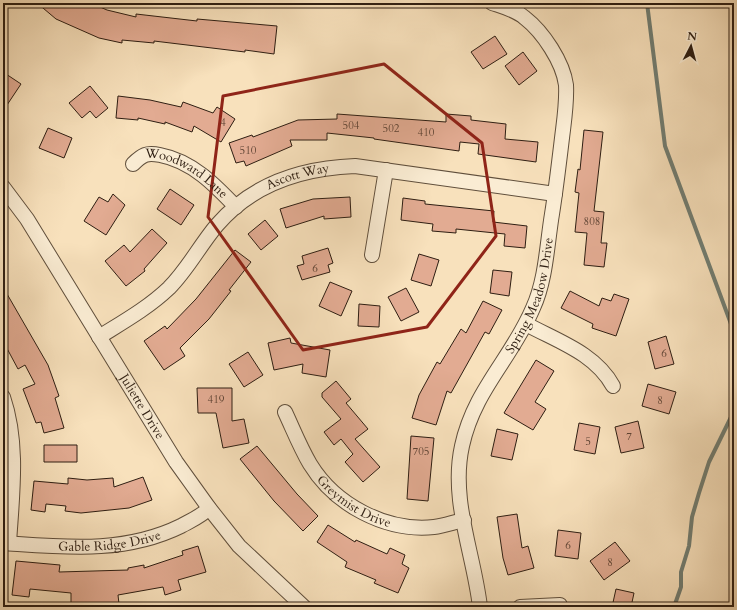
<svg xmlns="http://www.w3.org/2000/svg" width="737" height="610" font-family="Cardo,serif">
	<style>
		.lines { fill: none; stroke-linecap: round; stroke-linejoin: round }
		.stream { stroke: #717d72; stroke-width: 4 }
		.building { fill: #e2ab92; stroke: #2e1e12 }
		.minor-casing { stroke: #604f3c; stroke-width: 16 }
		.minor { stroke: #faecd3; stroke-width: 14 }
		.marked { fill: none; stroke: #8f2418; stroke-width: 3; stroke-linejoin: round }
		.labels { text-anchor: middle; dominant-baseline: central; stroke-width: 3; stroke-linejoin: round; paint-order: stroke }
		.number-label { font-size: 11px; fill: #5b4132 }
		.street-label { font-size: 13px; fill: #2e1e12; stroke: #faecd3 }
	</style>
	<rect width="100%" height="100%" fill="#f8e1bc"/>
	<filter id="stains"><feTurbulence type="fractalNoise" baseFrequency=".005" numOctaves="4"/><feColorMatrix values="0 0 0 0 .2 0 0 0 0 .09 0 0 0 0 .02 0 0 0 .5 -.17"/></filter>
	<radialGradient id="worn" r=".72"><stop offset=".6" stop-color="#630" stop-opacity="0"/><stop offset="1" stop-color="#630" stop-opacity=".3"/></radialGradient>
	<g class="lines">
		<!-- stream -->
		<path class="stream" d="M647,3L665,146L734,332
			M674,607L681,587V572L689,546L692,517L699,493L709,462L734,411"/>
	</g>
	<!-- building -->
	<path class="building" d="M37,3H91L107,10L136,17V14L197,21V19L277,26L274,54L245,50V52L154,41V43L122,40V43L99,38L56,19Z
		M495,36L507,54L483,69L471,52Z
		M523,52L537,71L519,85L505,66Z
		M3,72L21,84L3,111Z
		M90,86L108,108L96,118L90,111L82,118L69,103Z
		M118,96L150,100L181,107L183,102L213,113L217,107L235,119L221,142L194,126L192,132L165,122V124L138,118V120L116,118Z
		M337,114L446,122V114L471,116V120L506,124L505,139L538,142L536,162L478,154L479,144L460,142L459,151L374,139V138L327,133V140H290L292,146L246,166L244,161L236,163L229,143L252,135L253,137L298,120L337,119Z
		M48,128L72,138L64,158L39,148Z
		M584,130L603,132L594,211L604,212L601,243H607L604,267L584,265L587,233L575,232L579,193L575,192L578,169L580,170Z
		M170,189L194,205L181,225L157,209Z
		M113,194L125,205L106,235L84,221L99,197L108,202Z
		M350,197L351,217L324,219V216L286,228L280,209L313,199Z
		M403,198L425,201V204L494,211L493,222L527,226L525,248L504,246L505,234L456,229V233L432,231L433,224L401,220Z
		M265,220L278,236L261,250L248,234Z
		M152,229L167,243L144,269L145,271L126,286L105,261L124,245L130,252Z
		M328,248L333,263L328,265L330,272L302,280L297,266L304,264L302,256Z
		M235,250L251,262L229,290L231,291L209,319L180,348L185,356L164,370L144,341L165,326L167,329L196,299Z
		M419,254L439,260L431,286L411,280Z
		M493,270L512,272L509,296L490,293Z
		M330,282L352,291L341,316L319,306Z
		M3,287L48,365L59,396L55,398L64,428L44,433L41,422L36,423L23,389L35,384L25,365L18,369L3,341Z
		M406,288L419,312L401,321L388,297Z
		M570,291L599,306L602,298L611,301L614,294L629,299L616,336L592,328L593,324L561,308Z
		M483,301L502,310L489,334L485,332L451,393L447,391L436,425L412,418L419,395L437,362L440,364L461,329L466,333Z
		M359,304L380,306L379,327L358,326Z
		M666,336L674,364L655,369L648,342Z
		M290,338L291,343L330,350L326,377L302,373L303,364L274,370L268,343Z
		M248,352L263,375L244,387L229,364Z
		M536,360L554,371L535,402L546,409L533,430L504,413Z
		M336,381L351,399L346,403L368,429L355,439L380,467L363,482L345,462L353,454L341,439L334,445L324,432L341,419L322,397V393Z
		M648,384L676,392L669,414L642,406Z
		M197,388H232V421L244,419L249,443L223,448L216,413H198Z
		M638,421L644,448L621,453L615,427Z
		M579,423L600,427L595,454L574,450Z
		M497,429L518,434L512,460L491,456Z
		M411,436L434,438L428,501L407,499Z
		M44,445H77V462H44Z
		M257,446L297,494L318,516L303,531L274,501L240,459Z
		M143,477L152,500L129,508L81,513L65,511L66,506L46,504L45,512L31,510L34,481L68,484V478L87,480L113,478L114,487Z
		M517,514L522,548L528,546L534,568L508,575L503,558L497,517Z
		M328,525L355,542L356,540L387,554L390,548L405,555L402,564L409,568L398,593L374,583L376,580L345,567L347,562L317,542Z
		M558,530L581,533L578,559L555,556Z
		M615,542L630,561L604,580L590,561Z
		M198,546L206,572L178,580L181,590L165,595L163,587L118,595L119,604L71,605V593L30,589L29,597L12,595L16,561L60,565L59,572L128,570V568L144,565V568L183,555L182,551Z
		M616,589L634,593L631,607H612Z"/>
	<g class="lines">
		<!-- minor casing -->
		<g class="minor-casing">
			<g id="minor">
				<path id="s1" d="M133,164C136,161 140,157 145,155C150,153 155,154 160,155C192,161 215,185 236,207"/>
				<path id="s2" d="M3,187L27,219L176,462L209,508L239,546L304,607"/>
				<path d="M372,255L386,170"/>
				<path d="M526,324C557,341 595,353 613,386"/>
				<path id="s3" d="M99,337C123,322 148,308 169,288C188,269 200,245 217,225C253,183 302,168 355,166L555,194"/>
				<path d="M3,397C19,444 12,495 9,543"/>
				<path id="s4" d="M285,412C293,429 300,447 310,464C335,505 386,532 434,527C444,526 454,522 464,520"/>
				<path id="s5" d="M3,543C64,547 124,554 181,526C190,521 202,516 209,508"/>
				<path id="s6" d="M480,607C474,554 450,500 462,446C474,390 512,358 533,308C546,280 547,244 552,214C556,189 559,163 562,138C564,121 567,103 566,85C563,62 543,32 525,18C516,10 504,7 492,3"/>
				<path d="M520,607L560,605"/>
			</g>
		</g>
		<!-- minor -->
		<use href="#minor" class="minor"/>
	</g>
	<!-- marked area -->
	<path class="marked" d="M384,64L482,143L496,236L427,327L303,350L208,217L223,96Z"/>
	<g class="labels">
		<!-- number labels -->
		<g class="number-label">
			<text x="223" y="122">4</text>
			<text x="351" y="125">504</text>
			<text x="391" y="128">502</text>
			<text x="426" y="132">410</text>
			<text x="248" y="150">510</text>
			<text x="592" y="221">808</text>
			<text x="315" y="268">6</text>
			<text x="664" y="353">6</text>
			<text x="216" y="399">419</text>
			<text x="660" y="400">8</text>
			<text x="629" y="436">7</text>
			<text x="588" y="441">5</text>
			<text x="421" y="451">705</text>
			<text x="568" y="545">6</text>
			<text x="610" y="562">8</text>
		</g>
		<!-- street labels -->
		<g class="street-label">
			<text stroke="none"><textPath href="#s3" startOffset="261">Ascott Way</textPath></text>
			<text stroke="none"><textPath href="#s1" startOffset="62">Woodward Lane</textPath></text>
			<text stroke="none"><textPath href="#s6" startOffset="330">Spring Meadow Drive</textPath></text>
			<text stroke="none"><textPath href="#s2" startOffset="260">Juliette Drive</textPath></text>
			<text stroke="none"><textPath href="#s4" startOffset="117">Greymist Drive</textPath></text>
			<text stroke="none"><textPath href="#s5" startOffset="107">Gable Ridge Drive</textPath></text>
		</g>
	</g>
	<!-- margin -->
	<rect width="737" height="610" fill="none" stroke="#f8e1bc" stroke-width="16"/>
	<rect x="4" y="4" width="729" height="602" fill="none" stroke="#2e1e12" stroke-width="2"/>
	<rect x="8" y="8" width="721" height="594" fill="none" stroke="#2e1e12"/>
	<!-- north arrow -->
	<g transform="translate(691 46) rotate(6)" stroke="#faecd3" stroke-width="3" paint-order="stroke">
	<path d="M0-3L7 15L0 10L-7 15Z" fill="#2e1e12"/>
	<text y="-6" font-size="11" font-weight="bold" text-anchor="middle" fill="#2e1e12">N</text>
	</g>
	<rect width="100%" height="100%" filter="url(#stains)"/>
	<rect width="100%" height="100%" fill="url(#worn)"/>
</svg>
